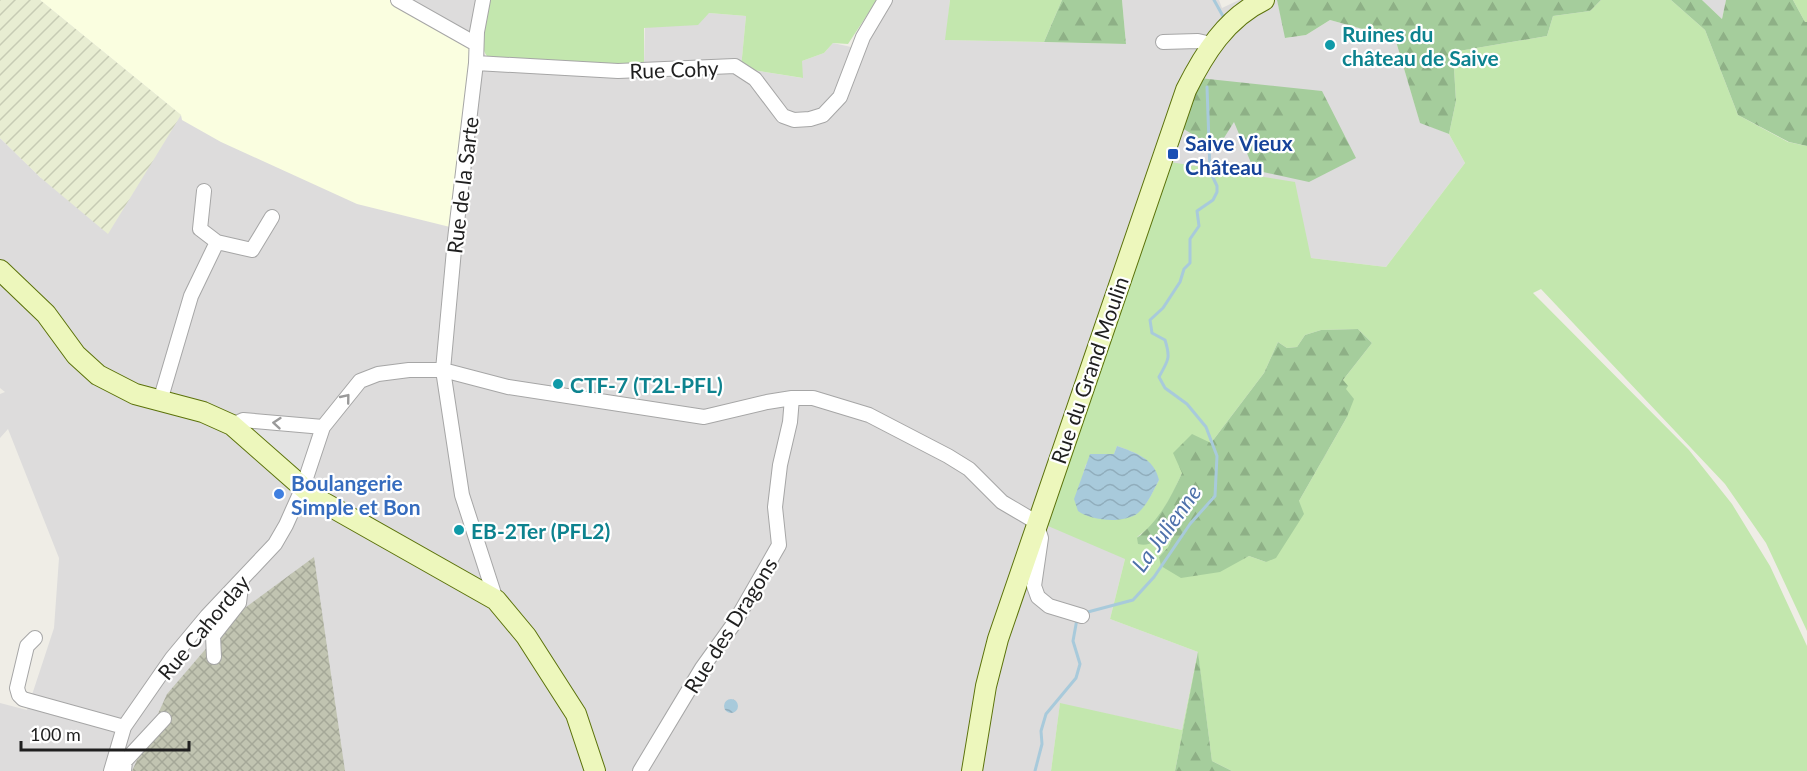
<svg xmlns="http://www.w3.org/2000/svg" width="1807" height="771" font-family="Lato,sans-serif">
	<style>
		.residential { fill: #dddcdc }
		.education { fill: #fafee0 }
		.construction { fill: url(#construction-cross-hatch) }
		.farmland { fill: url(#farmland-furrows) }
		.grass { fill: #c3e7ae; fill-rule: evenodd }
		.forest { fill: url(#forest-firs) }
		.parking { fill: #e3e3e3 }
		.water { fill: url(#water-waves) }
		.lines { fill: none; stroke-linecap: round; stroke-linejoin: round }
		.stream { stroke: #a8cadb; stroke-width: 3 }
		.street-casing { stroke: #a6a6a6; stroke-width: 16 }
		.secondary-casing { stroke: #5b720a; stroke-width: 22 }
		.street { stroke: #fff; stroke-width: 14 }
		.secondary { stroke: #edf7bc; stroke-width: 20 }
		.oneway { stroke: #9a9a9a }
		.culture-dot { fill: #0f9aa8; stroke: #fff; stroke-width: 2 }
		.transit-dot { fill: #1a4fb4; stroke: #fff; stroke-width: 2 }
		.shop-dot { fill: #3f7fe0; stroke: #fff; stroke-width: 2 }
		.labels { text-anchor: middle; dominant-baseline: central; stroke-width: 4.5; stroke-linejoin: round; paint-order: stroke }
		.culture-label { font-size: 21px; font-weight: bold; fill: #0d838f; stroke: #fff; text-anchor: start }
		.street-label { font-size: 21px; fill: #1f1f1f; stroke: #fff }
		.transit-label { font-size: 21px; font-weight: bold; fill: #164399; stroke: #fff; text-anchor: start }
		.shop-label { font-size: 21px; font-weight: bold; fill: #366cbe; stroke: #fff; text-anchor: start }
		.water-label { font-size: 22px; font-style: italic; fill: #4f72ab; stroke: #fff }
	</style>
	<defs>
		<pattern id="construction-cross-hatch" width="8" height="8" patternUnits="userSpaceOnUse" patternTransform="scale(1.5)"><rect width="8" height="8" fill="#c1c4b1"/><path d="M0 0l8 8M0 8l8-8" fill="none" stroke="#a5a898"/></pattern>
		<pattern id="farmland-furrows" width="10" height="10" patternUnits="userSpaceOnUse" patternTransform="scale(1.5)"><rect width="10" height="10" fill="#e8edd2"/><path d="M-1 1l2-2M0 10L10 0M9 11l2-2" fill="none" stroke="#c7cbb4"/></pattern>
		<pattern id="forest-firs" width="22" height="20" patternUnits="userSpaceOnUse" patternTransform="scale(1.5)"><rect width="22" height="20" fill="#a5cd9c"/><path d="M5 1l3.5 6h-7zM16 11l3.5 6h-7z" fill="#8eb086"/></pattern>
		<pattern id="water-waves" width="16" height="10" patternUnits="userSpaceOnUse" patternTransform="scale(1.5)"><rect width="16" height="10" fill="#a8cadb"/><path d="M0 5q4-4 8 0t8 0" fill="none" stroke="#90adbc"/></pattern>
	</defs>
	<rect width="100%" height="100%" fill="#efede6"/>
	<!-- residential -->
	<path class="residential" d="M40,0H487L480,44L487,60L644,67L645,28L709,13L746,16L741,68L802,78V61L824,53L833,43L851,47L856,60L891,0H950L946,40L1126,44L1122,0H1219L1222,8L1239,0H1277L1286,38L1306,35L1330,20L1395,38L1420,122L1449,134L1465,163L1386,267L1311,258L1125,559L1110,619L1198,652L1182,730L1060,704L1051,771H0V703L27,710L54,628L59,558L8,429L0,438V394L5,392L0,388V138L41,178L181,115Z
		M1702,0H1726L1722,19Z"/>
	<!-- education -->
	<path class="education" d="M40,0H391L464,41L473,51L450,227L357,204L221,142L182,120L181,115Z"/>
	<!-- construction -->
	<path class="construction" d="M314,557L345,771H132L167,694L234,616Z"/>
	<!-- farmland -->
	<path class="farmland" d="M0,0H40L181,115L108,234L41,178L0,138Z"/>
	<!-- grass -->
	<path class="grass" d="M490,0H877L848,44L833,43L824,53L802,61L803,78L741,68L746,16L709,13L698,25L644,28V66L488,57C476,45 487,16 490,0Z
		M950,0H1062L1044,42L945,40Z
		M1601,0H1671L1705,30L1738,115L1788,142L1807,146V631L1766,543L1725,484L1541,289L1533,293L1689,450L1732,504L1770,566L1807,646V771H1232L1212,761L1198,654L1175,771H1051L1060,703L1182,730L1198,652L1110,619L1125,559L1048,526L1170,162L1295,182L1311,258L1386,267L1465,163L1449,134L1456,101L1453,52L1547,36L1553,16L1590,11ZM1358,329L1372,343L1343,380L1346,389L1347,417L1299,501L1266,562L1249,556L1237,561L1159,557L1168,547L1174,534L1164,532L1137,537L1155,523L1172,495L1182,473L1211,443L1264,373L1278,342L1287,348L1297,347L1305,335L1321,330ZM1117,446C1142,455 1146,456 1159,480C1145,506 1144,515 1113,519L1083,474L1086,464L1114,454Z
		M1793,0H1807V22H1805Z"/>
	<!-- forest -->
	<path class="forest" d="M1062,0H1122L1126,44L1044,42Z
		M1277,0H1601L1590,11L1553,16L1547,36L1453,52L1456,101L1449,134L1420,123L1395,38L1330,20L1306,35L1285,38Z
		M1671,0H1702L1722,19L1726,0H1793L1805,22H1807V146L1789,142L1738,115L1705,30Z
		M1199,78L1322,91L1356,158L1309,182L1254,170L1234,122L1217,149L1182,128Z
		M1358,329L1372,343L1343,380L1348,386L1346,389L1354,399L1347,417L1299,501L1304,514L1276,558L1266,562L1249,556L1220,572L1181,578L1161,566L1159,557L1168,547L1174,534L1164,532C1157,541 1149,547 1138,544L1137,538C1160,519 1170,499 1182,473L1173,453L1192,434L1211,443L1264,373L1278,342L1287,348L1297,347L1305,335L1321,330Z
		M1198,652L1212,761L1232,771H1175Z"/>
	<!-- parking -->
	<path class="parking" d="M249,425L310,433V445L304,466L297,475L247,432Z"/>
	<!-- water -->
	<path class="water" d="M1117,446C1136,453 1154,458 1159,480C1153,491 1148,504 1138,513C1124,524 1091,521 1078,511L1074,499L1089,457L1090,454H1114Z
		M724 706a7 7 0 1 1 14 0a7 7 0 1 1-14 0Z"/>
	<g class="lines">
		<!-- stream -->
		<path class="stream" d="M1214,0L1224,18
			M1084,613L1133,600L1154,577L1190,524L1215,496L1217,456L1206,427L1187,404L1165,388L1159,377C1168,360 1171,359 1165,340L1152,333L1150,320L1163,308L1180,282L1184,269L1190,263V239L1199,226L1197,211L1213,200L1217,192V186L1210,171L1207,87
			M1035,771L1042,744L1041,731L1046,714L1076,678L1080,664L1073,641L1077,619"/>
		<!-- street casing -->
		<g class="street-casing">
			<path id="street" d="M398,0L476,44
				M483,0L477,32L476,63L455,239L443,370L462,495L496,600
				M1163,42L1198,41L1211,44
				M476,63L618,71L735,66L755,79L783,116L794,120L810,119L823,115L840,97L863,37L885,0
				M204,191L200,229L217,242L252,250L272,217
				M160,401L191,296L217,242
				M232,425L243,420L323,427
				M35,638L27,646L17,688L19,695L23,699L124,727
				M214,657L213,636L239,603L242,579
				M111,771L124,727L172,658L207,616L275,544L286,525L303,487L323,427L360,381L378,374L409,370H443L508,387L704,417L767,402L792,398H813L869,415L948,456L969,469L1002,502L1036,522L1041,538L1034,586L1038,597L1049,606L1082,616
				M124,771L125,761L164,719
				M640,771L702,668L735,622L779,545L775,507L780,465L790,422L792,398"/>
		</g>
		<!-- secondary casing -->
		<g class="secondary-casing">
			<path id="secondary" d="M0,270L46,314L76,355L98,375L135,394L203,412L232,425L307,491L321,501L496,600L526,636L576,714L595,771
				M972,771L986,686L998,639L1186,90C1204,54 1226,18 1264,0"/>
		</g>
		<!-- street -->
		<use href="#street" class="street"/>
		<!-- secondary -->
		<use href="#secondary" class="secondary"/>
	</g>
	<!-- one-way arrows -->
	<defs><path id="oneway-chevron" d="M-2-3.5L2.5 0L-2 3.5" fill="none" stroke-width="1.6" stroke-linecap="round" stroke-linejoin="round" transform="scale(1.5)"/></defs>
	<g class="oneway">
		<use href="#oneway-chevron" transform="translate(346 398) rotate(-51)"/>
		<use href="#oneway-chevron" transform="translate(277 423) rotate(-175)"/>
	</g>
	<!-- markers -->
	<g class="culture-dot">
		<circle cx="1330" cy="45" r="6"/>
		<circle cx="558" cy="384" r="6"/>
		<circle cx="459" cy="530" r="6"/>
	</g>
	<rect class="transit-dot" x="1167" y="148" width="12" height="12" rx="3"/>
	<circle class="shop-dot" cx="279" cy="494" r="6"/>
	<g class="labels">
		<!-- culture labels -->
		<g class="culture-label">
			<text x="1342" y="33">Ruines du<tspan x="1342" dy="24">château de Saive</tspan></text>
			<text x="570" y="384">CTF-7 (T2L-PFL)</text>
			<text x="471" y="530">EB-2Ter (PFL2)</text>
		</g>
		<!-- street labels -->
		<g class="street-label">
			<text transform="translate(674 69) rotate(-2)">Rue Cohy</text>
			<text transform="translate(462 185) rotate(-83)">Rue de la Sarte</text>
			<text transform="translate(1089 370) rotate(-71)">Rue du Grand Moulin</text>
			<text transform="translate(730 625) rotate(-58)">Rue des Dragons</text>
			<text transform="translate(203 627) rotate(-50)">Rue Cahorday</text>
		</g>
		<!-- transit labels -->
		<g class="transit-label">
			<text x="1185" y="142">Saive Vieux<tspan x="1185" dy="24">Château</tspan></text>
		</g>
		<!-- shop labels -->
		<g class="shop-label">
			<text x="291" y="482">Boulangerie<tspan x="291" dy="24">Simple et Bon</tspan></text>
		</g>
		<!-- water labels -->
		<g class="water-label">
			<text transform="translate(1166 528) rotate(-54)">La Julienne</text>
		</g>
	</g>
	<!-- scale -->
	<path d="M21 741v9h168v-9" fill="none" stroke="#1f1f1f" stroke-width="3"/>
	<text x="30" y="741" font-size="18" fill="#1f1f1f" stroke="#ffffff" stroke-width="4.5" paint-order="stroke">100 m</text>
</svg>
